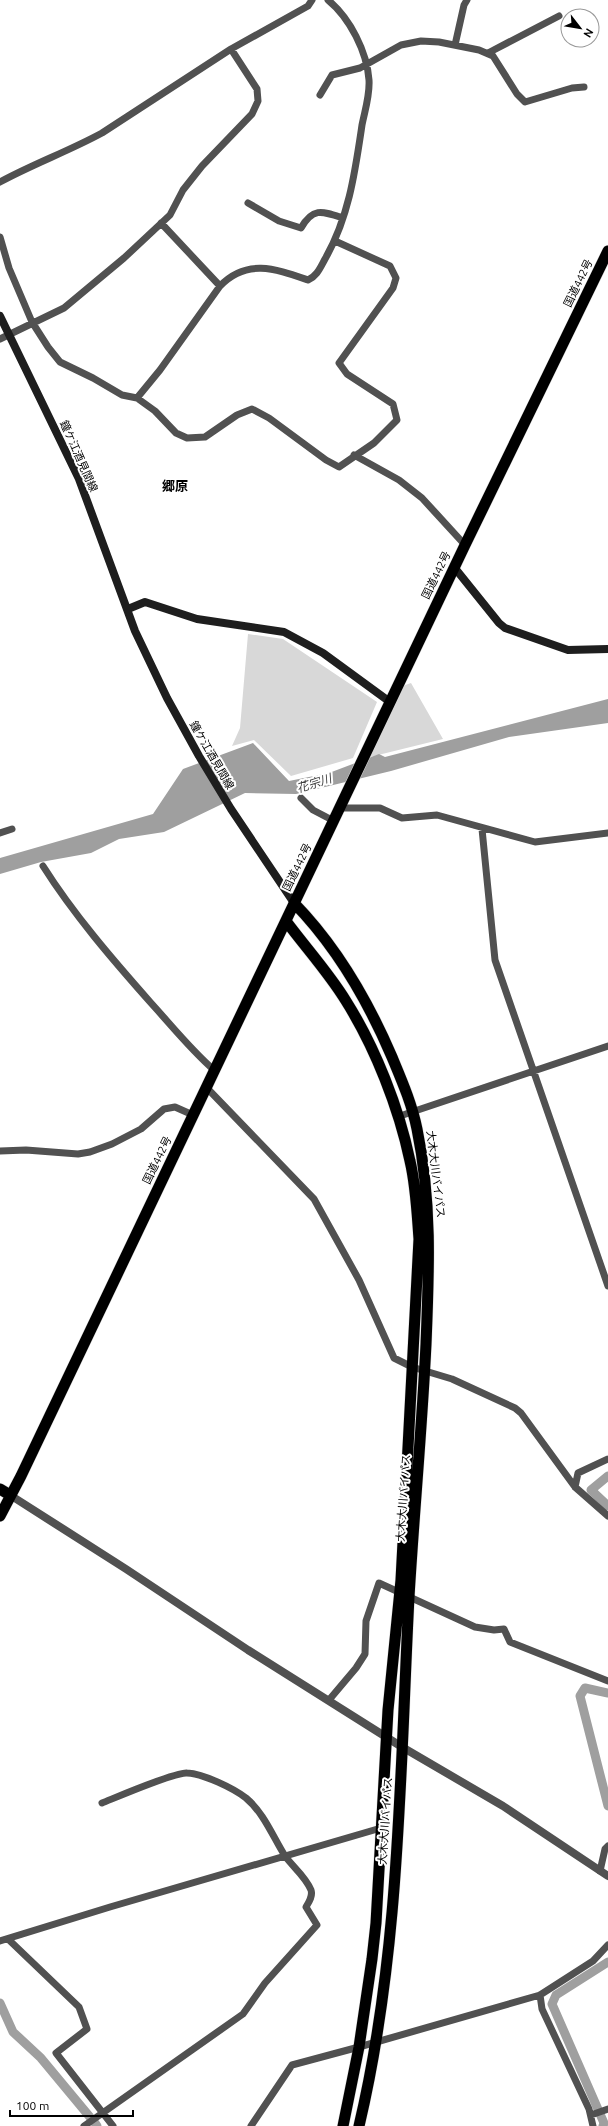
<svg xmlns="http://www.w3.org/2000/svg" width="608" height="2126" font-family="Ubuntu,'Noto Sans JP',sans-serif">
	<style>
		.green { fill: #d8d8d8 }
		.water { fill: #9f9f9f }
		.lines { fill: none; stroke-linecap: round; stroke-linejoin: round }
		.canal { stroke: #9f9f9f; stroke-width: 9 }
		.trunk-casing { stroke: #dbdbdb; stroke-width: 12 }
		.minor { stroke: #515151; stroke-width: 7 }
		.tertiary { stroke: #515151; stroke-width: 8 }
		.secondary { stroke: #1e1e1e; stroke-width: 8 }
		.trunk { stroke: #000; stroke-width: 11 }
		.labels { text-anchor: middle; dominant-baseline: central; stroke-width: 4; stroke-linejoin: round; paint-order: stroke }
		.street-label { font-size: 11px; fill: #000; stroke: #fff }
		.water-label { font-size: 12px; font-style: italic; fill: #404040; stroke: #fff }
		.quarter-label { font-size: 13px; font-weight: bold; fill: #000; stroke: #fff }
	</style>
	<rect width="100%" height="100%" fill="#fff"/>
	<!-- green -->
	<path class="green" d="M248,634L283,639L377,702L353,758L291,776L254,740L232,746L240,728Z
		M411,683L443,739L370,757L397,688Z"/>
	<!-- water -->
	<path class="water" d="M608,699V723L509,737L391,771L296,794L245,793L164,832L119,839L91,853L41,862L0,874V858L153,814L183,769L253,743L289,781L329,773L379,754L385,757Z"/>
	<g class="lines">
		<!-- canal -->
		<path class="canal" d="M608,1476L591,1490L608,1506
			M608,1693L585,1688L580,1696L608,1806
			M0,2003L13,2032L41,2058L90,2117
			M95,2123L97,2126
			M603,2126L604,2123L552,2004L556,1995L608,1962"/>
		<!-- trunk casing -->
		<g class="trunk-casing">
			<path id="trunk" d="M294,903C337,947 368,1001 392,1057C402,1081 412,1104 417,1129C432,1201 429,1271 426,1344C422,1428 414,1512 409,1597C400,1773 400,1953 359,2126
				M286,921C306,948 329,973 346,1001C375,1047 399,1108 410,1161C416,1186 417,1213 419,1239L401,1580L388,1710L376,1923L372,1959L359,2047L343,2126
				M0,1489L10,1495
				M0,1516L21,1476L465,545L608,251"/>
		</g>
		<!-- minor -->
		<path class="minor" d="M455,45L464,5L467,0
			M488,53L559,16
			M320,95L332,75L360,68L401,45L421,41L439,42L479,50L493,56L517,94L525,102L572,88L584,87
			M0,182C33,164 69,151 102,133L231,49L308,6L312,0
			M248,203L279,221L301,228C313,207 322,211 343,218
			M161,223L220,286
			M0,237L9,268L32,322L48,347L60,362L93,378L122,395L137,398L155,411L176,433L187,438L205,437L237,415L252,409L269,418L326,460L339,467L374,443L397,420L393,404L347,374L339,363L393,288L396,278L390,266L335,241
			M0,339L64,308L124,258L170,215L183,190L202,166L252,114L258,101L257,89L231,49
			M137,398L160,370L220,286C247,258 276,269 308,280C317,276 320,268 325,259C349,217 355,172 362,125C365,110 370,95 369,80C367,52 350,18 328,0
			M354,455L399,480L422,498L465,545
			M301,798L313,810L334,821
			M341,808H380L402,818L437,815L535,842L608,833
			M482,829L495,960L608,1286
			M0,833L12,829
			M43,866C74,915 113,960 151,1003C172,1026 191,1050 214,1070
			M206,1087L314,1199L359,1280L394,1358L412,1367L452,1379L515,1408L521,1413L575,1487L608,1516
			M397,1117L608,1046
			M0,1151L26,1150L78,1154L90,1152L112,1144L141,1129L164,1109L175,1107L193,1115
			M575,1487L578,1473L608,1459
			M329,1700L356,1668L365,1654L366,1621L379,1583L475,1627L494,1630L504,1629L510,1642L608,1681
			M600,1871L605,1849L608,1846
			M8,1939L79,2007L87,2029L56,2053L113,2126
			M0,1941L110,1907L381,1828
			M540,1995L542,2009L589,2109L593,2126
			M591,2115L608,2109
			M84,2126L243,2014L265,1983L317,1925L306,1907C309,1902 313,1896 311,1890C306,1877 293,1867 285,1856C273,1837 264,1813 246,1798C233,1788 204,1774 187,1773C175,1772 117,1797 102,1803
			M251,2126L292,2065L359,2047L540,1995L593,1961L608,1945"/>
		<!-- tertiary -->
		<path class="tertiary" d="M10,1495L126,1569L248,1650L402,1747L503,1806L608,1876"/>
		<!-- secondary -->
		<path class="secondary" d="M0,316L79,479L135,631L167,698L199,756L231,809L294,903
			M454,567L499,623L505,628L568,650L608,649
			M128,609L145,602L197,619L284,632L323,653L390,702"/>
		<!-- trunk -->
		<use href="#trunk" class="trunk"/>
	</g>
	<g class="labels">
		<!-- street labels -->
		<g class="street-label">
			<text transform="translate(578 283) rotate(-64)">国道442号</text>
			<text transform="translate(79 456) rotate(66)">鐘ケ江酒見間線</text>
			<text transform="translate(436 575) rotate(-64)">国道442号</text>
			<text transform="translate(212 755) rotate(60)">鐘ケ江酒見間線</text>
			<text transform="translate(297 867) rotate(-64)">国道442号</text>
			<text transform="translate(157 1160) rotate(-64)">国道442号</text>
			<text transform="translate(436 1174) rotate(83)">大木大川バイパス</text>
			<text transform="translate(403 1498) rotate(-86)">大木大川バイパス</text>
			<text transform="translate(385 1821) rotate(-86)">大木大川バイパス</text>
		</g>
		<!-- water labels -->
		<g class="water-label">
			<text transform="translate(314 783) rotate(-18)">花宗川</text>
		</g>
		<!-- quarter labels -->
		<g class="quarter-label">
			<text x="175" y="486">郷原</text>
		</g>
	</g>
	<!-- north arrow -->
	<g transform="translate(580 28) rotate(121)"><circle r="19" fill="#ffffff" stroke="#999999"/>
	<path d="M0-3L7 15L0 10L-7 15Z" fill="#000000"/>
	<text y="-6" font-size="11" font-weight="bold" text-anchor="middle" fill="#000000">N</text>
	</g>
	<!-- scale -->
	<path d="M10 2110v6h123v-6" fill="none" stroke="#000000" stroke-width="2"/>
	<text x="16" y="2110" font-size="12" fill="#000000" stroke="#ffffff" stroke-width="3" paint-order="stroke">100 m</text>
</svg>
